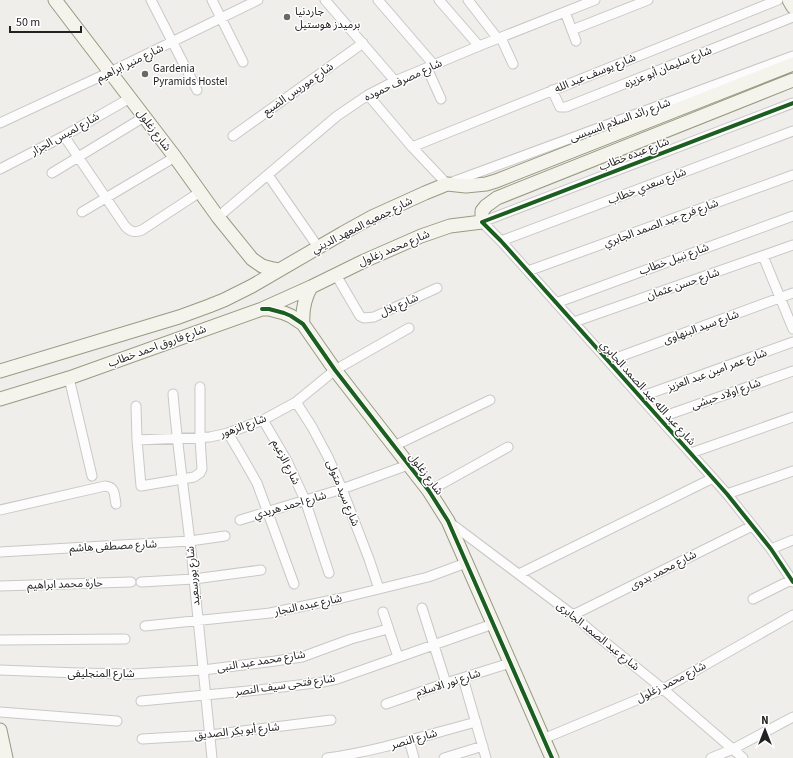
<svg xmlns="http://www.w3.org/2000/svg" width="793" height="758" font-family="'Source Sans 3','Noto Sans Arabic',sans-serif">
	<style>
		.lines { fill: none; stroke-linecap: round; stroke-linejoin: round }
		.street-casing { stroke: #c9c8c7; stroke-width: 11 }
		.secondary-casing { stroke: #999a82; stroke-width: 15 }
		.street { stroke: #fdfcfc; stroke-width: 9 }
		.secondary { stroke: #f4f4ed; stroke-width: 13 }
		.cycleway-casing { stroke: #fff; stroke-width: 6 }
		.cycleway { stroke: #1b5e20; stroke-width: 4 }
		.poi-dot { fill: #6a6968; stroke: #fff; stroke-width: 1.5 }
		.labels { text-anchor: middle; dominant-baseline: central; stroke-width: 3; stroke-linejoin: round; paint-order: stroke }
		.poi-label { font-size: 11px; fill: #222; stroke: #fff; text-anchor: start }
		.street-label { font-size: 11px; fill: #222; stroke: #fff }
	</style>
	<rect width="100%" height="100%" fill="#f0eeeb"/>
	<g class="lines">
		<!-- street casing -->
		<g class="street-casing">
			<path id="street" d="M151,0L197,90
				M212,0L243,62
				M325,0L395,81
				M378,0L434,65
				M439,0L479,46
				M468,0L498,39
				M565,12L576,41
				M572,30L648,0
				M501,38L513,64
				M427,68L441,99
				M552,90L560,107H566L793,17
				M368,95L412,147L447,184L793,56
				M793,103L482,222L501,241L727,494L771,549L793,582
				M0,123L110,72L258,0
				M64,136L125,226C130,232 135,233 142,230L200,192
				M233,136L363,43
				M412,147L778,0
				M0,169L64,136L130,98
				M52,173L144,117
				M268,175L318,247
				M82,212L175,157
				M218,217L337,116L368,95L395,81L479,46L595,0
				M501,241L793,131
				M763,256L793,329
				M528,271L793,175
				M336,275L360,316L364,318L374,317L437,288
				M556,303L793,216
				M574,322L793,245
				M608,361L793,293
				M69,378L92,476
				M173,394C178,456 188,517 194,579C200,639 206,698 212,758
				M640,397L793,342
				M296,402L312,427L328,457L342,489L369,559L379,589
				M136,406L137,440L141,486L194,477L200,473L202,469L200,438V387
				M659,418L793,371
				M263,420L287,461L305,500L329,573
				M228,433L241,455L257,483L294,584
				M137,440L210,437L228,433L263,420L296,402L335,370L409,328
				M394,446L490,400
				M691,453L793,417
				M429,491L508,447
				M727,494L793,471
				M0,510L105,486C116,487 114,495 116,504
				M240,520L342,489L408,465
				M449,522L573,615L590,630L663,689L743,758
				M771,549L793,540
				M0,552L190,541L225,536
				M519,574L713,478
				M141,582L194,579L261,570
				M0,586L131,582
				M753,599L791,580
				M422,608L446,683
				M383,612L398,657
				M573,615L752,526
				M145,626L270,613L342,598L379,589L428,577L466,563
				M0,640L125,639
				M0,670L78,673L132,674L203,670L275,661L302,657L351,639L388,629
				M463,678L486,758
				M141,701L258,690L323,682L337,679L493,624
				M386,704L446,683L510,663
				M0,712L117,721
				M142,739L210,735L331,720
				M543,739L663,689L793,615
				M409,740L414,758
				M327,758C378,751 427,735 476,722
				M444,758L483,746
				M711,758L733,749L793,717"/>
		</g>
		<!-- secondary casing -->
		<g class="secondary-casing">
			<path id="secondary" d="M55,0L175,157L218,217L252,259L262,266L273,269L279,270
				M789,0L793,7
				M262,309H269L284,313L291,316L303,324L335,370L429,491L448,521L552,758
				M303,324C302,310 304,299 311,287
				M0,371L179,317L209,306L224,300L252,286L343,233L372,217L425,193L447,184L466,186L486,184L496,181L793,64
				M0,399L69,378L262,309L311,287L364,261L421,236L450,226L482,222V211L486,206L497,198L793,80
				M0,730L6,758"/>
		</g>
		<!-- street -->
		<use href="#street" class="street"/>
		<!-- secondary -->
		<use href="#secondary" class="secondary"/>
		<!-- cycleway casing -->
		<g class="cycleway-casing">
			<path id="cycleway" d="M793,103L482,222L501,241L727,494L771,549L793,582
				M262,309H269L284,313L291,316L303,324L335,370L429,491L448,521L552,758"/>
		</g>
		<!-- cycleway -->
		<use href="#cycleway" class="cycleway"/>
	</g>
	<!-- markers -->
	<g class="poi-dot">
		<circle cx="287" cy="17" r="4"/>
		<circle cx="145" cy="74" r="4"/>
	</g>
	<g class="labels">
		<!-- poi labels -->
		<g class="poi-label">
			<text x="295" y="11">جاردنيا<tspan x="295" dy="13">برميدز هوستيل</tspan></text>
			<text x="153" y="68">Gardenia<tspan x="153" dy="13">Pyramids Hostel</tspan></text>
		</g>
		<!-- street labels -->
		<g class="street-label">
			<text transform="translate(130 63) rotate(-26)">شارع منير ابراهيم</text>
			<text transform="translate(668 67) rotate(-22)">شارع سليمان أبو عزيزه</text>
			<text transform="translate(595 73) rotate(-22)">شارع يوسف عبد الله</text>
			<text transform="translate(403 80) rotate(-25)">شارع مصرف حموده</text>
			<text transform="translate(298 89) rotate(-35)">شارع موريس الضبع</text>
			<text transform="translate(620 120) rotate(-20)">شارع رائد السلام السيسى</text>
			<text transform="translate(154 130) rotate(53)">شارع زغلول</text>
			<text transform="translate(65 134) rotate(-29)">شارع لميس الجزار</text>
			<text transform="translate(634 154) rotate(-21)">شارع عبده خطاب</text>
			<text transform="translate(647 186) rotate(-21)">شارع سعدي خطاب</text>
			<text transform="translate(661 223) rotate(-20)">شارع فرج عبد الصمد الجابري</text>
			<text transform="translate(362 225) rotate(-27)">شارع جمعيه المعهد الديني</text>
			<text transform="translate(394 248) rotate(-23)">شارع محمد زغلول</text>
			<text transform="translate(674 259) rotate(-20)">شارع نبيل خطاب</text>
			<text transform="translate(683 284) rotate(-19)">شارع حسن عثمان</text>
			<text transform="translate(399 305) rotate(-24)">شارع بلال</text>
			<text transform="translate(701 327) rotate(-20)">شارع سيد البنهاوى</text>
			<text transform="translate(157 346) rotate(-20)">شارع فاروق احمد خطاب</text>
			<text transform="translate(717 370) rotate(-20)">شارع عمر امين عبد العزيز</text>
			<text transform="translate(648 393) rotate(48)">شارع عبد الله عبد الصمد الجابري</text>
			<text transform="translate(726 394) rotate(-19)">شارع اولاد حبشى</text>
			<text transform="translate(243 426) rotate(-20)">شارع الزهور</text>
			<text transform="translate(286 462) rotate(63)">شارع الزعيم</text>
			<text transform="translate(426 474) rotate(53)">شارع زغلول</text>
			<text transform="translate(343 493) rotate(68)">شارع سيد متولى</text>
			<text transform="translate(290 505) rotate(-16)">شارع احمد هريدي</text>
			<text transform="translate(113 546) rotate(-3)">شارع مصطفى هاشم</text>
			<text transform="translate(663 570) rotate(-27)">شارع محمد بدوى</text>
			<text transform="translate(193 576) rotate(-96)">شارع بورسعيد</text>
			<text transform="translate(65 584) rotate(-2)">حارة محمد ابراهيم</text>
			<text transform="translate(308 605) rotate(-12)">شارع عبده النجار</text>
			<text transform="translate(598 636) rotate(39)">شارع عبد الصمد الجابرى</text>
			<text transform="translate(261 661) rotate(-9)">شارع محمد عبد النبى</text>
			<text x="101" y="673">شارع المنجليفى</text>
			<text transform="translate(671 682) rotate(-27)">شارع محمد زغلول</text>
			<text transform="translate(448 683) rotate(-18)">شارع نور الاسلام</text>
			<text transform="translate(285 685) rotate(-8)">شارع فتحى سيف النصر</text>
			<text transform="translate(237 731) rotate(-6)">شارع أبو بكر الصديق</text>
			<text transform="translate(414 739) rotate(-16)">شارع النصر</text>
		</g>
	</g>
	<!-- north arrow -->
	<g transform="translate(765 730)" stroke="#ffffff" stroke-width="3" paint-order="stroke">
	<path d="M0-3L7 15L0 10L-7 15Z" fill="#222222"/>
	<text y="-6" font-size="11" font-weight="bold" text-anchor="middle" fill="#222222">N</text>
	</g>
	<!-- scale -->
	<path d="M10 26v6h71v-6" fill="none" stroke="#222222" stroke-width="2"/>
	<text x="16" y="26" font-size="12" fill="#222222" stroke="#ffffff" stroke-width="3" paint-order="stroke">50 m</text>
</svg>
